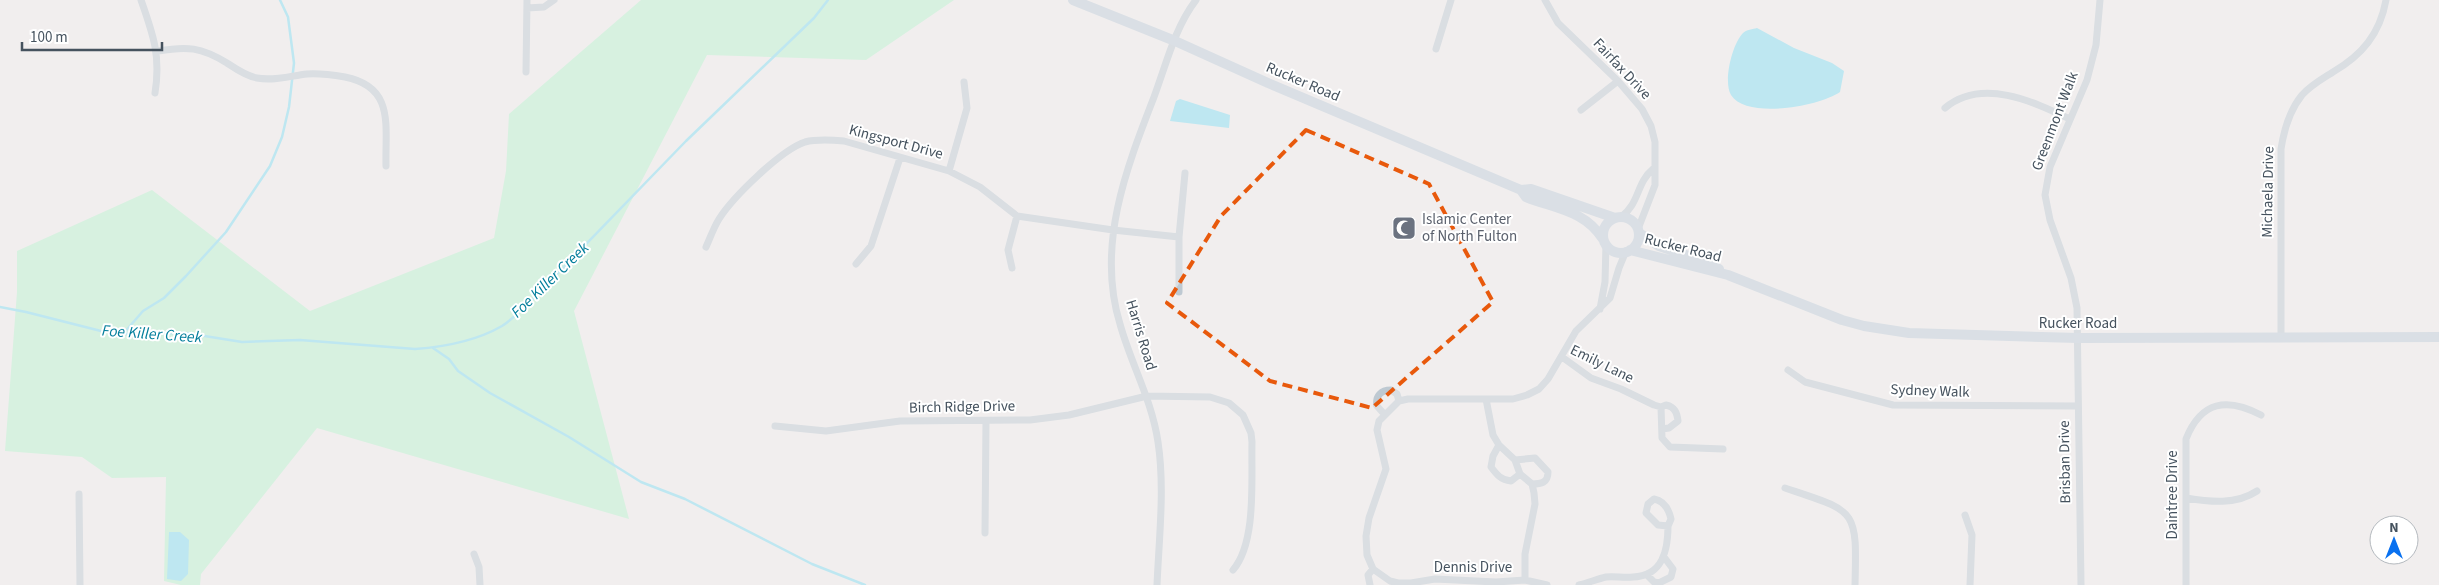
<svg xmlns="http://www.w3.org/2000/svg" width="2439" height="585" font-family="'Source Sans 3',sans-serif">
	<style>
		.green { fill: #b9f3ce }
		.water { fill: #82ddf3 }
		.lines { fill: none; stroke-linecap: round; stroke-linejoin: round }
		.stream { stroke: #82ddf3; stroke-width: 2.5 }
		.street { stroke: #bec9d2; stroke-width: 7 }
		.secondary { stroke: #bfccd9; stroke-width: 10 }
		.marked { fill: none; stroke: #e8590c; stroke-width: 4; stroke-dasharray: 10 6; stroke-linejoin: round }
		.labels { text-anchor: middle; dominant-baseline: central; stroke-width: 4; stroke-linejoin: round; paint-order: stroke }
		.street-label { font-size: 15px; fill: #45525e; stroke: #fff }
		.worship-label { font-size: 15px; fill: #5b616d; stroke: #fff; text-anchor: start }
		.water-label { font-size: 16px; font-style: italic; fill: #037e9c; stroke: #fff }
	</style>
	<rect width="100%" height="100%" fill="#f1eeee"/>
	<!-- green -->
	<path class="green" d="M641,0H954L866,60L707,55L574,311L629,519L317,428L201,574L200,585H181L164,581L166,477L112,478L82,457L5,451L17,292V251L152,190L310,311L494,238L506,171L509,114Z"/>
	<!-- water -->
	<path class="water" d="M1757,28L1794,48L1832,63L1844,71L1840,92C1820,106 1747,120 1731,95C1723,82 1732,44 1743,33C1746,30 1753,29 1757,28Z
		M1180,99L1230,115L1229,128L1170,121L1176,101Z
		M169,532H180L189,540L188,574L181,581L167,579Z"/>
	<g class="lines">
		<!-- stream -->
		<path class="stream" d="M0,307L26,312L101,331L123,334L186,333L242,342L300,340L415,349C443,347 476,341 502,326C510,321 518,313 526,306L686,141L814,18L828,0
			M123,334L143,311L164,298L186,276L226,232L270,166L282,137L289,107L294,63L288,17L280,0
			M433,348L449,359L458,371L490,393L569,437L641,482L685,499L812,564L865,585"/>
		<!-- street -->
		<path class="street" d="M141,0C153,34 161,56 155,93
			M1545,0L1558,23L1618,81L1642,109L1651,126L1655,142V185L1638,229
			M527,8L544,7L554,0
			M1436,49L1451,0
			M158,51C187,46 201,47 227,63C236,69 246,76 257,78C274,81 290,76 307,74C320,73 333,75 345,77C395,87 385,125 386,166
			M526,72L527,0
			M1945,108C1982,77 2034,102 2070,119
			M1581,110L1618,81
			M949,171L967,108L964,82
			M1621,217C1640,203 1636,183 1653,169
			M706,247C710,238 714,227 719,219C733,197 781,150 805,142C817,139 832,140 844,141L949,171L980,187L1017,216L1113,230L1179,237
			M856,264L871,246L900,158
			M1012,268L1008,250L1017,216
			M1179,292V237L1185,173
			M1600,309L1605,282L1606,244
			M2281,337V149C2284,129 2289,111 2302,95C2311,85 2322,79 2333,72C2362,55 2380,34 2386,0
			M1562,357L1591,378L1621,389L1654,405L1661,407L1666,405C1675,407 1677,413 1678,421L1669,428L1662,429
			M1788,370L1805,382L1893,405L2077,406
			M1486,399L1493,435L1499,445L1515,460L1520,474L1532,484L1534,493L1535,504L1525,554V580
			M1661,407L1662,438L1670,447L1723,449
			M1385,415L1377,406C1375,396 1381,390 1391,390L1397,394L1399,401
			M775,426L826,431L900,421L1030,420L1069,415L1147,396L1210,397L1229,403L1243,415L1251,433L1252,442C1251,478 1257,542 1233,570
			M1499,445L1493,456L1491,467C1497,475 1501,480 1511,481L1520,474
			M1515,460L1535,458L1548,472C1548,483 1541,484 1532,484
			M1785,488C1857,512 1857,508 1855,585
			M79,494L80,585
			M2186,498C2210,502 2236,505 2257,491
			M1654,499C1664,501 1669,510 1671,519L1668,526L1658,525L1646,513L1648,504Z
			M1965,515L1972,535L1970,585
			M985,533L986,421
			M474,554L479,567L480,585
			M1647,575L1654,582L1659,583L1671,577L1673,569L1664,557
			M1157,585C1159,538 1165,488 1158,442C1152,400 1131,364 1120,324C1096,246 1126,169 1154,97C1166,65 1175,27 1196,0
			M1370,585L1368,575L1373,569
			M1547,585L1525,580L1496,582L1435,579L1411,583H1398L1390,581L1373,569L1367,555L1366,536L1369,518L1386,469L1377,430L1379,421L1399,401L1408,399H1513L1527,395L1539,389L1548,379L1576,331L1610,298L1619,268L1626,251
			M1579,585C1588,583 1597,579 1606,577C1614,576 1624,578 1633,577C1663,576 1668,550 1668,526
			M2081,585L2077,308L2071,278L2050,220L2045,195L2050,167L2087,80L2096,45L2100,0
			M2186,585V439C2201,401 2227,397 2261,415"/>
		<!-- secondary -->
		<path class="secondary" d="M1073,0L1175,41L1268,83L1521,190L1526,197C1556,209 1584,210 1603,239
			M1521,190L1531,189L1615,218
			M1603 235a18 18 0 1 1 36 0a18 18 0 1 1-36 0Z
			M1639,233L1659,246L1709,263L1719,269
			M1630,250L1728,275L1842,320L1864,326L1909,333L2078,338L2439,337"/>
	</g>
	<!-- marked area -->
	<path d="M0 0H2439V585H0ZM1306,130L1429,184L1493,302L1372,408L1270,381L1167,303L1221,216Z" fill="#f1eeee" fill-opacity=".55" fill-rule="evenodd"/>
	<path class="marked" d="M1306,130L1429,184L1493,302L1372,408L1270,381L1167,303L1221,216Z"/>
	<!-- icons -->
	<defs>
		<g id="mosque-square" transform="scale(1.25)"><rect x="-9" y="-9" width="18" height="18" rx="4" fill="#6b7280" stroke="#fff"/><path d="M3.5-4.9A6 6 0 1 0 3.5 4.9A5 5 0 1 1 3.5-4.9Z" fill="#fff"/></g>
	</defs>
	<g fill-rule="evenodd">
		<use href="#mosque-square" x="1404" y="228"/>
	</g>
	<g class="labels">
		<!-- street labels -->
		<g class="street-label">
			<text transform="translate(1622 69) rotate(47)">Fairfax Drive</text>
			<text transform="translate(1303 82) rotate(23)">Rucker Road</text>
			<text transform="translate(2055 121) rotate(-69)">Greenmont Walk</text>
			<text transform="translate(896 142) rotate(15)">Kingsport Drive</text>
			<text transform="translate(2268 192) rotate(-89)">Michaela Drive</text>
			<text transform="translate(1683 248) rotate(14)">Rucker Road</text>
			<text x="2078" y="323">Rucker Road</text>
			<text transform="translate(1141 335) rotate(73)">Harris Road</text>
			<text transform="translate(1602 364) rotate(26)">Emily Lane</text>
			<text transform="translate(1930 391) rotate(2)">Sydney Walk</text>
			<text transform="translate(962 407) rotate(-1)">Birch Ridge Drive</text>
			<text transform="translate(2065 462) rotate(-91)">Brisban Drive</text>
			<text transform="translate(2172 495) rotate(-90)">Daintree Drive</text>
			<text x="1473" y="567">Dennis Drive</text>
		</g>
		<!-- worship labels -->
		<g class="worship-label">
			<text x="1422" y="219">Islamic Center<tspan x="1422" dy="17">of North Fulton</tspan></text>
		</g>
		<!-- water labels -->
		<g class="water-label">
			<text transform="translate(550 280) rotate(-44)">Foe Killer Creek</text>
			<text transform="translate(152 334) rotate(4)">Foe Killer Creek</text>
		</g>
	</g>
	<!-- north arrow -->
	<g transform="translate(2394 540)"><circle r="24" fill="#ffffff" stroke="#b5babf"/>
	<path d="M0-4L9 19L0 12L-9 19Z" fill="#0971f0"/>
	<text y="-8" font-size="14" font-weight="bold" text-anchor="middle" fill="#45525e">N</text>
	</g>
	<!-- scale -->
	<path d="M22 42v8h140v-8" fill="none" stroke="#45525e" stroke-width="2.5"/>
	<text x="30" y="42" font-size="15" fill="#45525e" stroke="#ffffff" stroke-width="4" paint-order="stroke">100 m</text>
</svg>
